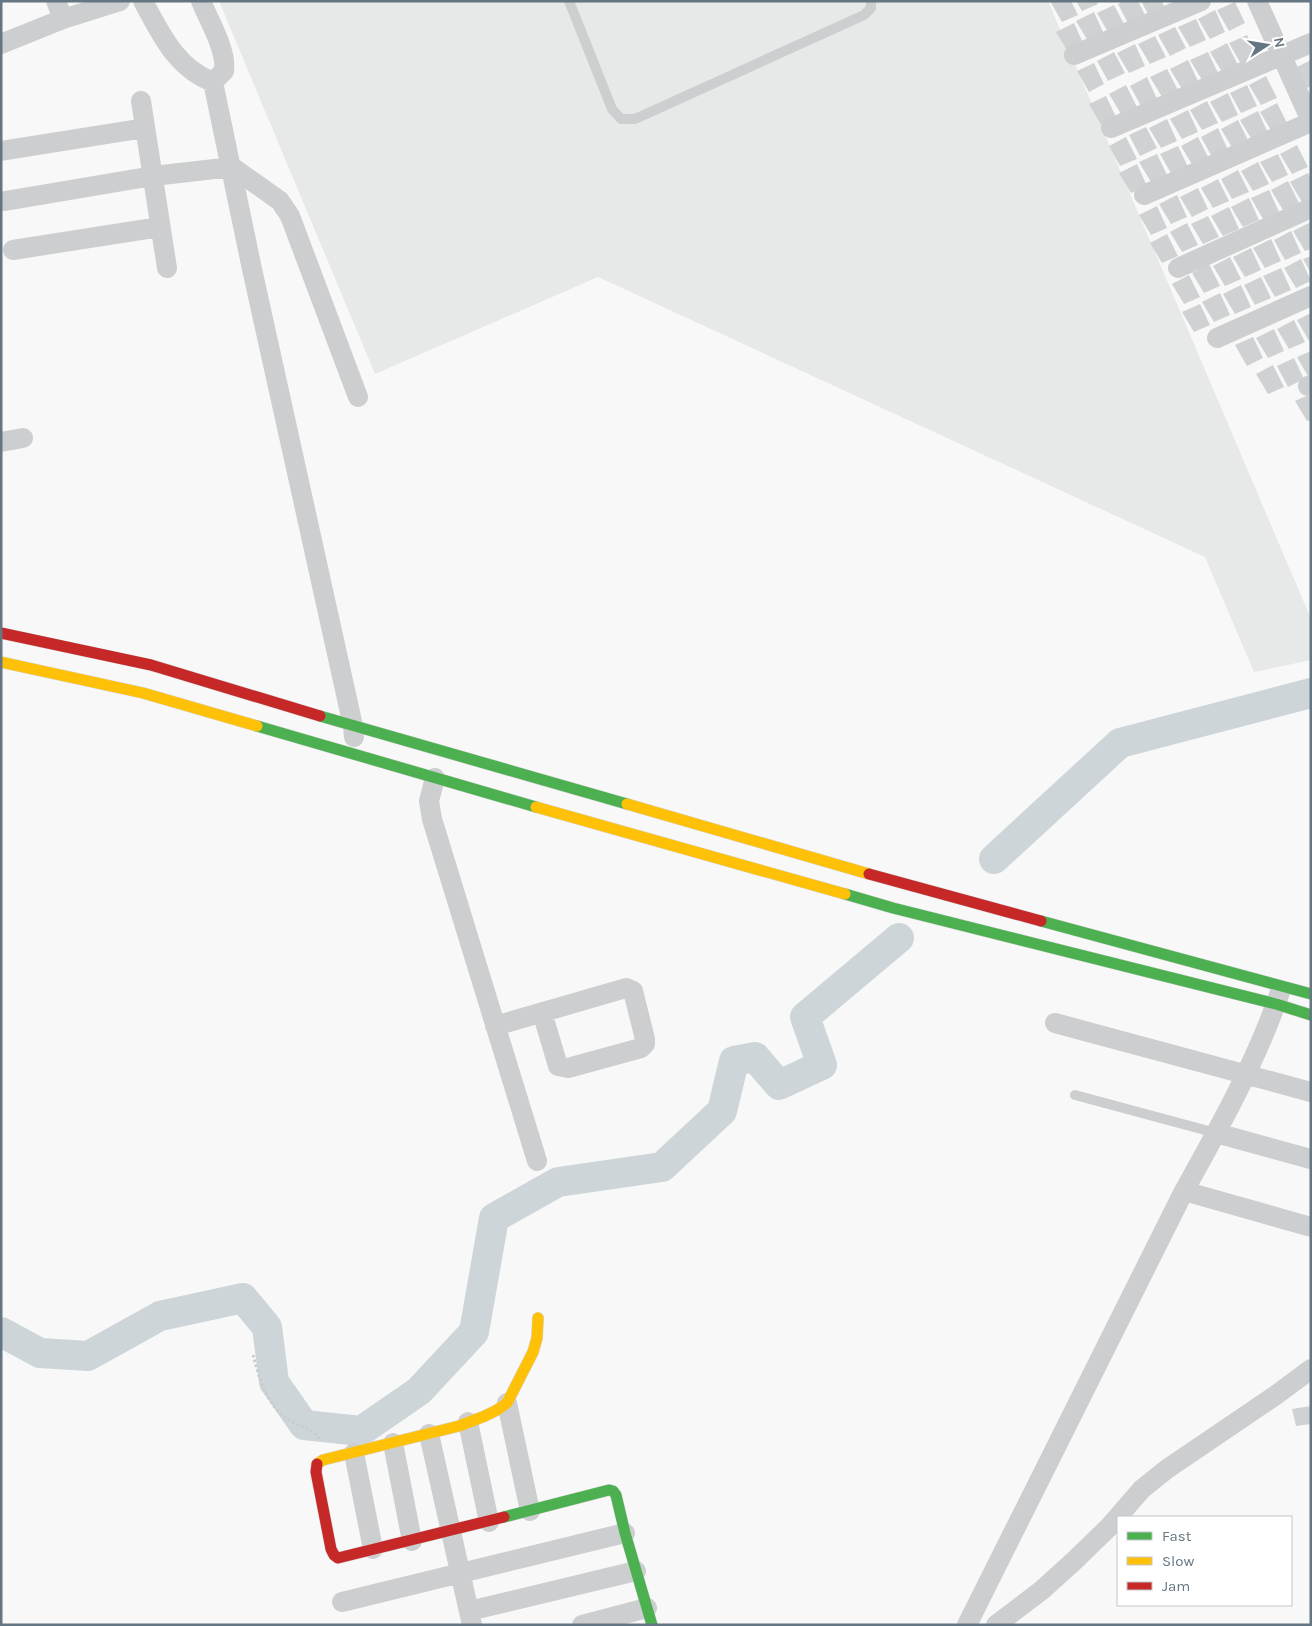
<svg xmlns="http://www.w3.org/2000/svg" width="1312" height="1626" font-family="Karla,sans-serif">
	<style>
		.built { fill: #e7e8e8 }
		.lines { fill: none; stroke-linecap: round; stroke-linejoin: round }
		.river { stroke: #cdd5d8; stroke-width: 30 }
		.building { fill: #cfd1d2 }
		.fast-casing { stroke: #d4d5d6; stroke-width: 12 }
		.slow-casing { stroke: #d4d5d6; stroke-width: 12 }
		.jam-casing { stroke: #d4d5d6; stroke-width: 12 }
		.path { stroke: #cacbcc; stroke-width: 3; stroke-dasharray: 2.5 2.5; stroke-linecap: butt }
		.lane { stroke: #cdcecf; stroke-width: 10 }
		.street { stroke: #cdcecf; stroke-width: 20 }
		.fast { stroke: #4caf50; stroke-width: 11 }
		.slow { stroke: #ffc107; stroke-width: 11 }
		.jam { stroke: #c62828; stroke-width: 11 }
	</style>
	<rect width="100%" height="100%" fill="#f8f8f8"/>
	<!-- built -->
	<path class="built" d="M219,1H1048L1311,619V660L1254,672L1205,557L598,277L375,374Z"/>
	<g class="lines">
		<!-- river -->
		<path class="river" d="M994,859L1120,743L1311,693
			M1,1332L40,1353L88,1356L160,1316L243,1298L267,1327L274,1382L304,1425L361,1431L419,1391L474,1332L494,1218L558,1182L662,1167L722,1111L734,1061L755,1057L779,1085L822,1065L805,1017L899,938"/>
	</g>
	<!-- building -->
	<path class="building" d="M1050,1H1071L1078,15L1062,22Z
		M1076,1H1096L1098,4L1082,11Z
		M1124,1H1138L1146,17L1129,25L1118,4Z
		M1141,1H1162L1165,9L1149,16Z
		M1235,2L1245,23L1229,31L1217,10Z
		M1114,5L1125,26L1109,34L1097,13Z
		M1215,10L1225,32L1210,39L1198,19Z
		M1094,12L1104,34L1088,41L1076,21Z
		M1196,19L1206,40L1190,47L1178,27Z
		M1074,23L1084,45L1068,52L1056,32Z
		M1175,27L1186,48L1170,56L1158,35Z
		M1247,35L1257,56L1241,64L1229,43Z
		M1155,36L1166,57L1150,64L1138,44Z
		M1227,43L1238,65L1222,72L1210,52Z
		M1135,44L1145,66L1129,73L1117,53Z
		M1114,52L1125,73L1108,81L1097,61Z
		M1208,52L1218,73L1202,80L1190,60Z
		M1188,60L1198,81L1182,89L1170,69Z
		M1311,60V86L1307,88L1295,68Z
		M1094,63L1104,84L1089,92L1077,71Z
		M1167,69L1178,90L1162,97L1150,77Z
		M1266,76L1277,98L1261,105L1249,85Z
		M1147,77L1157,99L1141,106L1130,86Z
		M1126,85L1137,107L1121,114L1109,94Z
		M1247,85L1257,106L1241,113L1230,93Z
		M1228,93L1238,115L1222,122L1210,102Z
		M1106,96L1116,117L1101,125L1089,104Z
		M1207,101L1218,123L1202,130L1190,110Z
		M1277,103L1288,125L1272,132L1260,112Z
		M1188,110L1198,132L1182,139L1170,119Z
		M1258,111L1268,133L1252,140L1240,120Z
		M1167,119L1177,141L1161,148L1149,128Z
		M1238,120L1249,142L1233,149L1221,129Z
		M1146,127L1157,148L1140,156L1129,135Z
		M1218,128L1228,150L1212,157L1201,137Z
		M1126,137L1137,159L1120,166L1109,146Z
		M1198,137L1209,159L1193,166L1181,146Z
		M1297,145L1308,167L1292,174L1280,154Z
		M1178,146L1188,167L1172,175L1160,154Z
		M1157,154L1167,175L1151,182L1139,162Z
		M1278,154L1288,175L1272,182L1260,162Z
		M1258,162L1269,184L1253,191L1241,171Z
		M1137,164L1147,186L1131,193L1119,173Z
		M1238,170L1249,192L1232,199L1221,179Z
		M1308,173L1311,179V198L1302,202L1290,182Z
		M1218,179L1229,201L1213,208L1201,188Z
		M1288,181L1299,203L1283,210L1271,190Z
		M1198,188L1208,209L1192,217L1180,197Z
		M1269,190L1279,212L1263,219L1251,198Z
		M1177,195L1187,217L1171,224L1159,204Z
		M1249,198L1259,220L1243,227L1231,207Z
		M1157,206L1167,228L1151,235L1139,215Z
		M1229,207L1239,229L1223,236L1211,216Z
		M1208,216L1219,237L1203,244L1191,224Z
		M1311,222V249L1305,251L1293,231Z
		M1187,223L1198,245L1182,252L1170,232Z
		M1291,231L1301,253L1285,260L1274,240Z
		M1167,234L1178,256L1162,263L1150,243Z
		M1271,239L1281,261L1265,268L1253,248Z
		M1251,248L1261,270L1245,277L1233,257Z
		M1311,256V273L1303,259Z
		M1230,257L1241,279L1225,286L1213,266Z
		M1301,259L1311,281L1296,288L1284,268Z
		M1209,264L1220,286L1204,293L1192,273Z
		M1281,268L1291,290L1275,297L1263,276Z
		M1189,275L1200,297L1184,304L1172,284Z
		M1261,277L1271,298L1255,305L1244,285Z
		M1241,285L1251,307L1235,314L1223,294Z
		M1220,293L1230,315L1214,322L1202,302Z
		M1200,304L1210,325L1194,332L1182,312Z
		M1311,313V340L1309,341L1297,320Z
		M1294,320L1305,342L1289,349L1277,329Z
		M1274,329L1284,351L1268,358L1256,338Z
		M1253,337L1263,358L1247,366L1235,345Z
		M1311,351V377L1309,378L1297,357Z
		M1294,358L1304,379L1288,387L1277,366Z
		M1273,365L1284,387L1268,394L1256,374Z
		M1311,394V420L1307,421L1295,401Z
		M1311,1406V1424L1296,1426L1292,1409Z"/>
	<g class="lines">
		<!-- fast casing -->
		<g class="fast-casing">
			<path id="fast" d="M320,716L627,804
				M257,726L536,807
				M845,894L893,908L1276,1004L1311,1015
				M1041,921L1311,994
				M504,1517L609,1490L613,1491L616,1495L625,1533L652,1625"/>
		</g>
		<!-- slow casing -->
		<g class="slow-casing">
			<path id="slow" d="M1,662L143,693L257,726
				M627,804L869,874
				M536,807L845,894
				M317,1464L323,1460L459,1426L485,1416L497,1410L507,1403L533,1352L537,1338L538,1318"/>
		</g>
		<!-- jam casing -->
		<g class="jam-casing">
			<path id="jam" d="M1,633L151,665L320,716
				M869,874L1041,921
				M317,1464L316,1472L331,1549L334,1555L338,1558L504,1517"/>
		</g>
		<!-- path -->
		<path class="path" d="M253,1355C259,1378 267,1405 287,1419C298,1426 312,1428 320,1440"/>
		<!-- lane -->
		<path class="lane" d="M569,1L612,109L621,119H635L864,15L871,8V1
			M1075,1095L1216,1133"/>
		<!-- street -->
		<path class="street" d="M56,1L63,19
			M143,1C161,34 176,68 213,82L252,269L353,726L354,737
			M201,1C209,21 227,50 224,71L213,82
			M1257,1L1311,121
			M1,44L63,19L120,1
			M1074,55L1201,1
			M141,101L167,268
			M1111,128L1311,43
			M1,151L145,128
			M1144,195L1311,122
			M5,201L153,176L232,167L280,201L290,216L358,397
			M13,250L160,227
			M1178,268L1311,208
			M1217,338L1311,296
			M1308,386L1311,385
			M1,442L23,438
			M435,778L429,801L432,819L537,1161
			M1055,1023L1311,1092
			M495,1026L626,988L633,991L645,1039V1044L641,1048L568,1068L558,1066L542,1012
			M1216,1133L1311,1159
			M1184,1191L1311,1227
			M507,1403L530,1511
			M468,1422L489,1522
			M429,1434L472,1625
			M393,1443L412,1541
			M354,1453L373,1549
			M342,1602L625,1533
			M469,1611L636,1571
			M582,1625L647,1608
			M967,1625L1184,1191C1219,1128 1257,1060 1280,992
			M996,1625L1042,1590L1074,1561L1109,1527L1142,1489L1167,1469L1276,1395L1311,1369"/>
		<!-- fast -->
		<use href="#fast" class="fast"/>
		<!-- slow -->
		<use href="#slow" class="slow"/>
		<!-- jam -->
		<use href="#jam" class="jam"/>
	</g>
	<!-- border -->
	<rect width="1312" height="1626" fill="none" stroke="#647682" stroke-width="5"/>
	<!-- legend -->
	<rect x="1117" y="1516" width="175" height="90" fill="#ffffff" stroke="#c1c8cd"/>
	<rect x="1127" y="1532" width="25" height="8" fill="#4caf50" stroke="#c1c8cd"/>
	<text x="1162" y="1541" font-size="15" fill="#647682">Fast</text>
	<rect x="1127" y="1557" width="25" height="8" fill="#ffc107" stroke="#c1c8cd"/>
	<text x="1162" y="1566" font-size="15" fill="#647682">Slow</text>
	<rect x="1127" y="1582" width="25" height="8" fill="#c62828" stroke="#c1c8cd"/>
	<text x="1162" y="1591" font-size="15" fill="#647682">Jam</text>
	<!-- north arrow -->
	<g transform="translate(1267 45) rotate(78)" stroke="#ffffff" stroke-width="4" paint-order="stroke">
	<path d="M0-4L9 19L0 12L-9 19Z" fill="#647682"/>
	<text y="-8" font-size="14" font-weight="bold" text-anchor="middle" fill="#647682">N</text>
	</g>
</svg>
